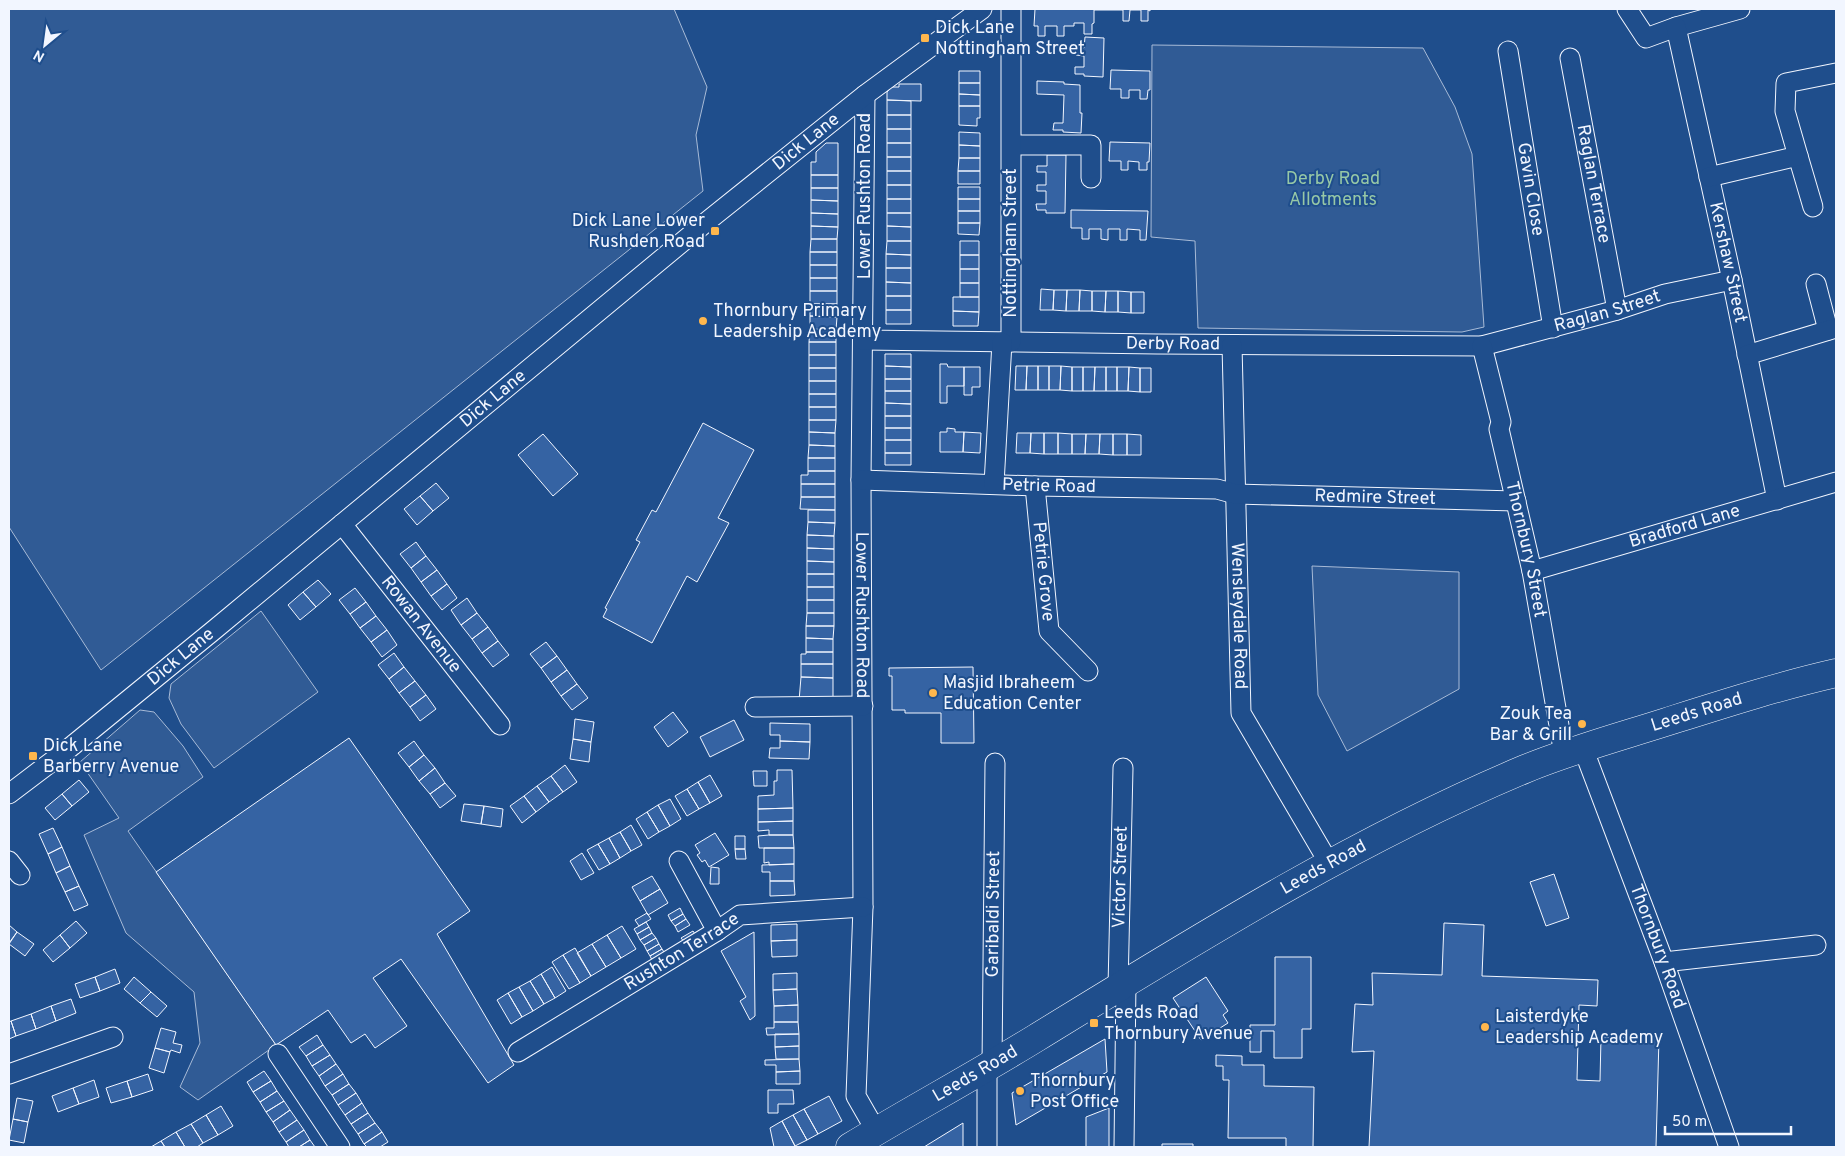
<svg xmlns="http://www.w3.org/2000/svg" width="1845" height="1156" font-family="Overpass,sans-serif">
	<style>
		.green { fill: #305b95; stroke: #a8bbd7 }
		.building { fill: #3563a3; stroke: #f2f6ff }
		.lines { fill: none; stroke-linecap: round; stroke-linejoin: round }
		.minor-casing { stroke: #f2f6ff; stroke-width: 21 }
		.highway-casing { stroke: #f2f6ff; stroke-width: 29 }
		.minor { stroke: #1f4e8c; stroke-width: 19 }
		.highway { stroke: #1f4e8c; stroke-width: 28 }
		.poi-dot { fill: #ffb74d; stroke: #1f4e8c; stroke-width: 2 }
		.labels { text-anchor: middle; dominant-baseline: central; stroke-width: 4; stroke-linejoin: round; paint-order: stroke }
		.poi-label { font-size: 18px; fill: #f2f6ff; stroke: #1f4e8c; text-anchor: start }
		.street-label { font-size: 18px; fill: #f2f6ff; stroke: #1f4e8c }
		.park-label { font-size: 18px; fill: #97c8a6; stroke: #1f4e8c }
	</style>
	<rect width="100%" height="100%" fill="#1f4e8c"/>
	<!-- green -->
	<path class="green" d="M9,9H674L707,87L696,135L703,191L101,670L9,527Z
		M1152,45L1423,48L1455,107L1472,154L1484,327L1462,332L1198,328L1195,241L1151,237Z
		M1312,566L1459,572V689L1347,751L1318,695Z
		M261,611L318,692L214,768L181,724L169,698L171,684Z
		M140,710L154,712L183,746L203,777L128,831L276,1045L198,1100L180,1087L200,1043L194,992L126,933L84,835L119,818L80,762Z"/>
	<!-- building -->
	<path class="building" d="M1035,9H1150V11L1148,10V21H1141V10H1130L1129,21H1123V10H1094V23L1092,24V34H1084V23H1074V26H1064V36H1057V26H1045V36H1038V26H1034Z
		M1085,37L1104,38L1103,77L1084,76V74H1075V67H1084V56L1076,55V48H1084Z
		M1111,70L1150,71V90H1148L1147,99H1140V90H1129V98H1121V89H1110Z
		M959,71H980V83H959Z
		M1037,81L1064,82V84L1080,85V113H1082L1081,133L1063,132V130H1053L1054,123H1063L1064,95L1037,94Z
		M959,83H980V95L959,94Z
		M899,84H921V101L887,100V92L892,87H899Z
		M959,94L980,95V106H959Z
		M887,100L911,101V115H887Z
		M959,106H980V118H977V126L959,125Z
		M887,115H911V129H887Z
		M887,129H911V143H887Z
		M959,132L980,133V146L959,145Z
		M1110,142L1150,143L1149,162H1147V170H1139V162L1128,161V170H1121V161H1109Z
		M826,143H838V175H811V162H816V152Z
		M887,143H911V157H887Z
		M959,145L980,146V158H959Z
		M1047,155H1066L1065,213H1046V210H1037L1036,204H1046V191H1037V185H1046V172H1037V166H1047Z
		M887,157H911V171H887Z
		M959,158H980V171H958Z
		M887,171H911V185H887Z
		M958,171H980V184H958Z
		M811,175H838V188H811Z
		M887,185H911V199H887Z
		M958,187H980V199H958Z
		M811,188H838V201L811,200Z
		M887,199H911V213H887Z
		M958,199H980V211H958Z
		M811,200L838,201V214L811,213Z
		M1071,210L1148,211L1146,240H1140V230L1127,229V240H1120V229H1108V240L1101,239V229H1089V239H1082V228H1071Z
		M958,211H980V223H958Z
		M811,213L838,214V227L811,226Z
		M887,213H911V227L887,226Z
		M958,223H980L979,235L958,234Z
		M811,226L838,227L837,239H811Z
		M887,226L911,227V241H887Z
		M811,239H837V252H810Z
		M887,241H911V255L886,254Z
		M960,241H979V255H960Z
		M810,252H837V265H810Z
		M886,254L911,255V268H886Z
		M960,255H979V269H960Z
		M810,265H837V278H810Z
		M886,268H911V283L886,282Z
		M960,269H979V283H960Z
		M810,278H837V291H810Z
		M886,282L911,283V296H886Z
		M960,283H979V297H960Z
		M1041,289L1054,290L1053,310H1040Z
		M1054,290H1067L1066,311L1053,310Z
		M1067,290H1080L1079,311H1066Z
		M1080,290L1092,291V311H1079Z
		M810,291H837V304H810Z
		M1092,291H1106L1105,312L1092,311Z
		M1106,291H1118V312H1105Z
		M1118,291L1131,292V313L1118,312Z
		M1131,292H1144V313H1131Z
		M886,296H911V310H886Z
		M953,297H979V312L953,311Z
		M810,304H837V317L810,316Z
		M886,310H911V324H886Z
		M953,311L979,312L978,326H953Z
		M810,316L837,317L836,330L810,329Z
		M810,329L836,330V342H809Z
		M809,342H836V355H809Z
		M885,354H911V367L885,366Z
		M809,355H836V368H809Z
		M940,364H947L948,367H964V386H947V403H940Z
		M885,366L911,367V379H885Z
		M1016,366H1027L1026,390H1015Z
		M1027,366H1038V390H1026Z
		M1038,366H1049V390H1038Z
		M1049,366H1061L1060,390H1049Z
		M1061,366L1072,367V391L1060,390Z
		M964,367H980V387H972V395H964Z
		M1072,367H1083V391H1072Z
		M1083,367H1095L1094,391H1083Z
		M1095,367H1106V391H1094Z
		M1106,367H1117V391H1106Z
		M1117,367H1129L1128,391H1117Z
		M1129,367L1140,368V392L1128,391Z
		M809,368H836V381H809Z
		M1140,368H1151V392H1140Z
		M885,379H911V391H885Z
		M809,381H836V394H809Z
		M885,391H911V404L885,403Z
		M809,394H836V407H809Z
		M885,403L911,404V416H885Z
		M809,407H836V420H809Z
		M885,416H911V428H885Z
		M809,420H836L835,433L809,432Z
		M703,423L754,450L718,518L729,523L697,582L687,576L652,643L603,617L607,609L605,608L640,542L636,540L652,510L656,512Z
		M885,428H911V440H885Z
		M947,428L955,429V432H964L963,452H940V432H947Z
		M809,432L835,433V446L809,445Z
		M964,432L981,433L980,453L963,452Z
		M1017,433H1031L1030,453H1016Z
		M1031,433H1044V454L1030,453Z
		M1044,433H1058V454H1044Z
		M1058,433L1072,434V454H1058Z
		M543,434L578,474L553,496L518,455Z
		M1072,434H1086L1085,454H1072Z
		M1086,434H1100L1099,454H1085Z
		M1100,434H1113V455L1099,454Z
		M1113,434H1127V455H1113Z
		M1127,434L1141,435V455H1127Z
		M885,440H911V453H885Z
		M809,445L835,446V458H808Z
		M885,453H911V465H885Z
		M808,458H835V471H808Z
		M808,471H835V484H801V475H808Z
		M436,483L449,498L433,511L420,496Z
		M801,484H835V497H801Z
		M420,496L433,511L417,525L404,509Z
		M801,497H835V510L800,509Z
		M808,510H835V523L808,522Z
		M808,522L835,523L834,536L807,535Z
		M807,535L834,536V549L807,548Z
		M416,542L426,556L411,568L400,554Z
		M807,548L834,549V562L807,561Z
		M426,556L437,570L421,582L411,568Z
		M807,561L834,562V574H807Z
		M437,570L447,584L431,596L421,582Z
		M807,574H834V587H807Z
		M318,580L331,594L316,607L303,592Z
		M447,584L457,598L442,610L431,596Z
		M807,587H834V600H807Z
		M355,588L366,602L350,614L339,600Z
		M303,592L316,607L300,620L288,605Z
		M467,598L477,613L461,625L451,610Z
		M807,600H834V613H807Z
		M366,602L376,616L360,628L350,614Z
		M477,613L488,627L472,639L461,625Z
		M807,613H834V626H806Z
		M376,616L387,630L371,642L360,628Z
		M806,626H834L833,639L806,638Z
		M488,627L498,641L482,653L472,639Z
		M387,630L397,645L382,657L371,642Z
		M806,638L833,639V652H806Z
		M498,641L509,655L493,667L482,653Z
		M546,642L557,656L541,668L530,654Z
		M806,652H833V664H801V654H806Z
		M394,653L404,667L389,679L378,665Z
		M557,656L567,670L551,682L541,668Z
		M801,664H833V678L801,677Z
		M404,667L415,681L399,693L389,679Z
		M973,667L974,743H941V713H905V710H892V676H889V668Z
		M567,670L577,684L561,696L551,682Z
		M801,677L833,678V701H799Z
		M415,681L426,695L410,707L399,693Z
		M577,684L588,698L572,710L561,696Z
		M426,695L436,709L420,721L410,707Z
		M673,712L688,732L668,747L654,727Z
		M575,719L594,722L591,742L573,739Z
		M734,720L744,740L710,757L700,737Z
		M770,723L810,724V742L780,741V735H770Z
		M349,738L470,911L437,934L514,1065L488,1083L401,959L373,978L407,1026L375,1048L365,1034L351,1043L328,1010L276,1045L156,872Z
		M573,739L591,742L589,762L570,759Z
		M414,741L424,755L409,767L398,753Z
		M780,741L810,742L809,759L769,758L770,748H780Z
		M424,755L435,768L419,781L409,767Z
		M565,765L577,782L563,792L551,776Z
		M435,768L445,783L430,794L419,781Z
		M777,770H792L793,808L758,809V796L774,795V781H777Z
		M753,771H767V786H754Z
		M710,775L722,796L710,803L698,782Z
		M551,776L563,792L549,802L537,786Z
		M79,780L89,792L72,806L62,794Z
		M698,782L710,803L699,809L687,789Z
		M445,783L456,796L440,808L430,794Z
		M537,786L549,802L536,812L524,796Z
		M687,789L699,809L687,816L675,796Z
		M62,794L72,806L55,820L45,808Z
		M524,796L536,812L522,823L510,806Z
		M670,799L681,819L670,826L658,805Z
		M464,804L484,806L481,824L461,821Z
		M658,805L670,826L659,832L647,812Z
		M484,806L503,809L501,827L481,824Z
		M793,808V821L758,822V809Z
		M647,812L659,832L648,839L636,819Z
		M793,821V835H769V830L758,831V822Z
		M631,825L642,845L631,851L620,832Z
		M53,828L62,847L48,854L39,834Z
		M620,832L631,851L620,858L609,838Z
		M715,833L729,855L709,867L705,860L702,862L697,855L700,853L695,845Z
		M769,835H793L794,848H759L758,836Z
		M735,836H745V849H735Z
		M609,838L620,858L610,864L598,844Z
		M598,844L610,864L599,870L587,850Z
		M62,847L70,866L56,873L48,854Z
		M764,848H794V864L769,865V862L764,863Z
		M735,849H745L746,859H736Z
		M582,853L594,873L581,880L570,861Z
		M794,864V881H770V872H762V865Z
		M70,866L79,886L65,892L56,873Z
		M711,867L719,868V884H710Z
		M1554,874L1569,918L1546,926L1530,882Z
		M652,876L660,889L640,901L632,887Z
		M770,881H794L795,895L770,896Z
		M79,886L88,905L74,911L65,892Z
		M660,889L668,903L648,915L640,901Z
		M680,908L683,914L671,921L668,915Z
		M647,913L651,919L639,926L635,920Z
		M683,914L686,919L675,926L671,921Z
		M686,919L690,925L678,932L675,926Z
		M76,921L87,933L70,948L60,935Z
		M646,922L649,927L637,934L634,929Z
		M1444,923L1484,925L1482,976L1598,980L1597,1006L1579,1005L1577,1080L1600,1081L1601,1037L1659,1038L1656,1147H1369L1374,1051L1352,1052L1355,1004L1373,1005L1372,973L1442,975Z
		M797,924V940L771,941V925Z
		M9,925L17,932L9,943Z
		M622,926L636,949L621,958L607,935Z
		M649,927L652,933L640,940L637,934Z
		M693,931L697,937L685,943L681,938Z
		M17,932L34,944L25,956L9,944Z
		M754,932L755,1016L750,1020L740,1001L746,997L721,951Z
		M652,933L656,938L644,945L640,940Z
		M60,935L70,948L53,962L43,950Z
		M607,935L621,958L606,967L592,944Z
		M656,938L659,944L647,951L644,945Z
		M797,940V956L772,957L771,941Z
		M592,944L606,967L591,976L577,953Z
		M659,944L662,949L650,956L647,951Z
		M575,948L591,976L580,983L563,955Z
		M662,949L666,955L653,962L650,956Z
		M563,955L580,983L569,989L552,962Z
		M1275,957H1311V1029H1302V1058H1274V1031H1261V1052H1250V1025H1275Z
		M552,967L566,991L555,998L541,974Z
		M115,969L120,983L100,991L95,977Z
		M797,973V989L773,990V974Z
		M541,974L555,998L544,1004L530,981Z
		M95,977L100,991L80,998L75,984Z
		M134,977L151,992L140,1003L124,989Z
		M1206,977L1228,1011L1223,1015L1228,1023L1201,1040L1173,998Z
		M530,981L544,1004L533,1011L519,987Z
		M519,987L533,1011L522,1017L508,993Z
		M797,989L798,1005L774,1006L773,990Z
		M151,992L167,1006L157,1017L140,1003Z
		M508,993L522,1017L511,1024L497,1000Z
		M71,999L76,1013L56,1021L51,1006Z
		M798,1005V1022H774V1006Z
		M51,1006L56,1021L36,1029L31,1014Z
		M31,1014L36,1029L16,1036L11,1021Z
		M11,1021L16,1036L9,1039V1022Z
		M774,1022H798L799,1034L767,1035L766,1028H774Z
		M161,1028L176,1032L173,1043L182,1045L180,1053L171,1050L170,1052L155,1048Z
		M775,1034H799V1046L775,1047Z
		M317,1035L323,1045L306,1056L299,1047Z
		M1105,1039L1107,1072L1016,1125L1012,1093Z
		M323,1045L330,1055L312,1066L306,1056Z
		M799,1046V1059H776L775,1047Z
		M155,1048L170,1052L164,1073L149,1068Z
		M330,1055L336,1064L319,1076L312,1066Z
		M1216,1055L1242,1056V1065H1264V1086L1314,1087L1313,1147H1286V1138H1228L1229,1080H1223V1066H1216Z
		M799,1059L800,1071L776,1072V1065H765V1060Z
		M336,1064L343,1074L325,1086L319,1076Z
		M264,1071L271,1081L253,1092L247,1082Z
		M800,1071V1084H776V1072Z
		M148,1074L153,1090L132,1097L127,1081Z
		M343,1074L349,1084L332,1095L325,1086Z
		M94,1080L99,1097L79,1104L73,1088Z
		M127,1081L132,1097L111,1103L106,1088Z
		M271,1081L277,1091L260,1102L253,1092Z
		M349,1084L356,1093L338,1105L332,1095Z
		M73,1088L79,1104L58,1112L52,1096Z
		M768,1090H793L794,1104H778V1113H768Z
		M277,1091L284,1101L266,1112L260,1102Z
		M356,1093L362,1103L345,1115L338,1105Z
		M829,1096L842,1121L818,1134L804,1109Z
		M17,1098L33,1101L28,1122L13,1119Z
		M284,1101L290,1110L273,1122L266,1112Z
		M362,1103L368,1113L351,1124L345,1115Z
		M221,1106L233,1126L218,1135L206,1115Z
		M1109,1108V1147H1086V1117Z
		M804,1109L818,1134L807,1140L793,1115Z
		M290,1110L297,1120L279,1132L273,1122Z
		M368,1113L375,1123L358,1134L351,1124Z
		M206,1115L218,1135L203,1143L191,1124Z
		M793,1115L807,1140L795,1146L782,1121Z
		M13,1119L28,1122L24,1143L9,1140Z
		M297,1120L304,1130L286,1142L279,1132Z
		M782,1121L795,1146L793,1147H774L770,1128Z
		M375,1123L382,1132L364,1144L358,1134Z
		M963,1123V1147H924Z
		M191,1124L203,1143L197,1147H185L176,1132Z
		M304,1130L310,1140L299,1147H289L286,1142Z
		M176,1132L185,1147H165L161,1141Z
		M382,1132L388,1142L380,1147H367L364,1144Z
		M310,1140L315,1147H299Z
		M161,1141L165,1147H151Z
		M1162,1144H1193V1147H1162Z"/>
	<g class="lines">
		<!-- minor casing -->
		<g class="minor-casing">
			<g id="minor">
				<path d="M1627,9L1646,38L1676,27L1740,9"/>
				<path id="s1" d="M1676,27L1732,280L1777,500"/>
				<path id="s2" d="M1508,51L1553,328"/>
				<path id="s3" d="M1570,58L1617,310"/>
				<path id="s4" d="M865,95L861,480L863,907L856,1096L876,1131"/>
				<path d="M1012,145H1091V178"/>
				<path d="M1798,156L1813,207"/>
				<path d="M1709,177L1798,156L1785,111L1786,83L1836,73"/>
				<path d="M1816,284L1828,330"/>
				<path id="s5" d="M863,340L1157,344L1482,346L1617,310L1665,294L1732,280"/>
				<path d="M1011,342V9"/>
				<path id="s6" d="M1232,345L1241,713L1329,863"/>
				<path id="s7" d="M1482,346L1501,422L1499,429L1532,571L1564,754"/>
				<path d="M1747,355L1836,328"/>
				<path id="s8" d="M861,480L1035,486L1217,489L1235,494L1516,501"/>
				<path d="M994,484L1002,342"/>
				<path id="s9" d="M1035,486L1049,631L1088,671"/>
				<path id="s10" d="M342,524L500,725"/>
				<path id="s11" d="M1532,571L1836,482"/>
				<path d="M755,707L863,706"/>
				<path id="s12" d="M1583,748L1664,962L1729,1147"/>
				<path id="s13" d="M9,794L67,750L214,630L710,219L865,95L982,9"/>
				<path d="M9,861L20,875"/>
				<path d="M679,861L717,931"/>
				<path d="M1664,962L1816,945"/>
				<path id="s14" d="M1118,987L1123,768"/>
				<path id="s15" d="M518,1052L717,931L740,915L863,907"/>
				<path d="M278,1054L340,1147"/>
				<path id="s16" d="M992,1065L995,763"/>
				<path d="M9,1074L113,1037"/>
				<path d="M987,1147V1067"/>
				<path d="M1124,1147L1126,982"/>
			</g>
		</g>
		<!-- highway casing -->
		<g class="highway-casing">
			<g id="highway">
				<path id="s17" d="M850,1147C911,1110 974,1076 1036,1038C1194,941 1353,841 1525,769C1571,750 1619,737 1666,722C1723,704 1779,686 1836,673"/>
			</g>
		</g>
		<!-- minor -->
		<use href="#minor" class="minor"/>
		<!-- highway -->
		<use href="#highway" class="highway"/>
	</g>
	<!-- markers -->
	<g class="poi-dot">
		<rect x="920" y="33" width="10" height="10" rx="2.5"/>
		<rect x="710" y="226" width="10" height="10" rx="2.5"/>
		<circle cx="703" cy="321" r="5"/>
		<circle cx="933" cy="693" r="5"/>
		<circle cx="1582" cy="724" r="5"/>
		<rect x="28" y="751" width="10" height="10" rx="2.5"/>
		<rect x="1089" y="1018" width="10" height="10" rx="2.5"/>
		<circle cx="1485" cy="1027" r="5"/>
		<circle cx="1020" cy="1091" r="5"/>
	</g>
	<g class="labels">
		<!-- poi labels -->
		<g class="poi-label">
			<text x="935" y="28">Dick Lane<tspan x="935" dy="21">Nottingham Street</tspan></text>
			<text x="705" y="221" text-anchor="end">Dick Lane Lower<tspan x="705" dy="21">Rushden Road</tspan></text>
			<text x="713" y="311">Thornbury Primary<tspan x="713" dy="21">Leadership Academy</tspan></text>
			<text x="943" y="683">Masjid Ibraheem<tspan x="943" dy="21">Education Center</tspan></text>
			<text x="1572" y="714" text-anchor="end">Zouk Tea<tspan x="1572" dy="21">Bar &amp; Grill</tspan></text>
			<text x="43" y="746">Dick Lane<tspan x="43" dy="21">Barberry Avenue</tspan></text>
			<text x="1104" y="1013">Leeds Road<tspan x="1104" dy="21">Thornbury Avenue</tspan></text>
			<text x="1495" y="1017">Laisterdyke<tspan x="1495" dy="21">Leadership Academy</tspan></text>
			<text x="1030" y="1081">Thornbury<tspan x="1030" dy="21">Post Office</tspan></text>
		</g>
		<!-- street labels -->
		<g class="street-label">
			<text stroke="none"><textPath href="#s13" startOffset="1030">Dick Lane</textPath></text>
			<text stroke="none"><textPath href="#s3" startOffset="128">Raglan Terrace</textPath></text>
			<text stroke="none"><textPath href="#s2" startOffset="140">Gavin Close</textPath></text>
			<text transform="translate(865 196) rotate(-90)">Lower Rushton Road</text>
			<text transform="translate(1011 243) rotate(-90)">Nottingham Street</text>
			<text stroke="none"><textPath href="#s1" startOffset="241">Kershaw Street</textPath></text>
			<text stroke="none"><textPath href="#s5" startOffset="749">Raglan Street</textPath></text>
			<text stroke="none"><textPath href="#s5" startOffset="310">Derby Road</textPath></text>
			<text stroke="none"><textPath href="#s13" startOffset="625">Dick Lane</textPath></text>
			<text stroke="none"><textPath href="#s8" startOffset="188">Petrie Road</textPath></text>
			<text stroke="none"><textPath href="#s8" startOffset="515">Redmire Street</textPath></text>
			<text stroke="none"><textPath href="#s11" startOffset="159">Bradford Lane</textPath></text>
			<text stroke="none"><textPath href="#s7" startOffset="209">Thornbury Street</textPath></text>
			<text stroke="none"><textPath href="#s9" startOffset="86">Petrie Grove</textPath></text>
			<text stroke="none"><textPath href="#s4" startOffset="520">Lower Rushton Road</textPath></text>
			<text stroke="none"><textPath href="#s6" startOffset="271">Wensleydale Road</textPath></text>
			<text stroke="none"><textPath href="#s10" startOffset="128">Rowan Avenue</textPath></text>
			<text stroke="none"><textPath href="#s13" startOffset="220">Dick Lane</textPath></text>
			<text stroke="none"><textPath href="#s17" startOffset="955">Leeds Road</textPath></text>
			<text stroke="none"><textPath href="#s17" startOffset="550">Leeds Road</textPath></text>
			<text stroke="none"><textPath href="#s14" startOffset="110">Victor Street</textPath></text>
			<text stroke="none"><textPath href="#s16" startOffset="151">Garibaldi Street</textPath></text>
			<text stroke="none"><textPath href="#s12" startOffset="212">Thornbury Road</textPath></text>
			<text stroke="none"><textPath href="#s15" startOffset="192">Rushton Terrace</textPath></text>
			<text stroke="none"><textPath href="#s17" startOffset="145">Leeds Road</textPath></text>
		</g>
		<!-- park labels -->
		<g class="park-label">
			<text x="1333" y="179">Derby Road<tspan x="1333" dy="21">Allotments</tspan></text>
		</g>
	</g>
	<!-- border -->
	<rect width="1845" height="1156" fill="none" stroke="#f2f6ff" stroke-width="20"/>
	<!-- north arrow -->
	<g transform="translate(45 45) rotate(209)" stroke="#1f4e8c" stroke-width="4" paint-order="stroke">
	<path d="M0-4L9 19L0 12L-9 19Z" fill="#f2f6ff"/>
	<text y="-8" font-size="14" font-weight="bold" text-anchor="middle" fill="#f2f6ff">N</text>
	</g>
	<!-- scale -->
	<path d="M1665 1126v8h126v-8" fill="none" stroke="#f2f6ff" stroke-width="2.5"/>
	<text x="1672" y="1126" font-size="15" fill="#f2f6ff" stroke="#1f4e8c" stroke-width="4" paint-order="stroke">50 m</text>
</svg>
